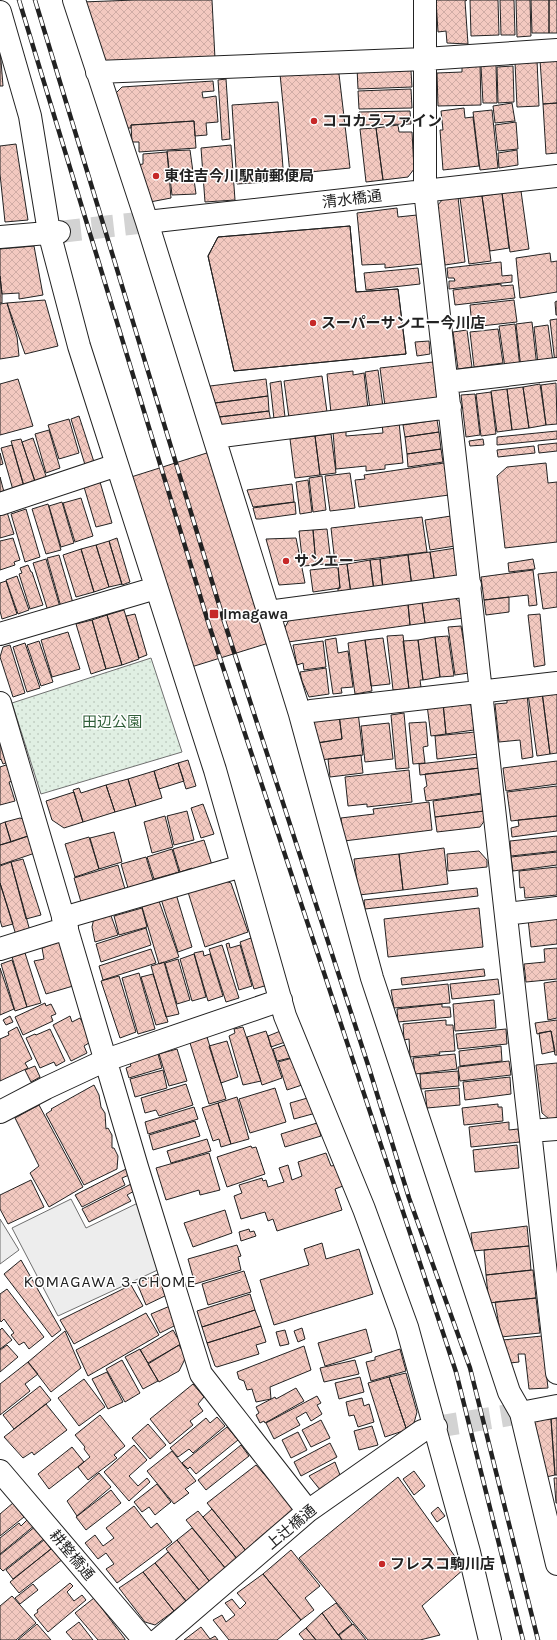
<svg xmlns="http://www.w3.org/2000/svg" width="557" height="1640" font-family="Karla,'Noto Sans JP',sans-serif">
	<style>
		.park { fill: url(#park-dots); stroke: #6f6f6f }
		.parking { fill: #ededed; stroke: #6f6f6f }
		.building { fill: url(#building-cross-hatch); stroke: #222 }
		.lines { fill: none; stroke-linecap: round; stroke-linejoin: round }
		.minor-tunnel { stroke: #d3d3d3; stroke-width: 22; stroke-dasharray: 22 11; stroke-linecap: butt }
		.minor-casing { stroke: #222; stroke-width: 24 }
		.minor { stroke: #fff; stroke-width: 22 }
		.rail-casing { stroke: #222; stroke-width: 4.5 }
		.rail { stroke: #fff; stroke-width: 3; stroke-dasharray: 9; stroke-linecap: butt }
		.poi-dot { fill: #c62828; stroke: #fff; stroke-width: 1.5 }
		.labels { text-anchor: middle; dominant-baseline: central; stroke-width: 3; stroke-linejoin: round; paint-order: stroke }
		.poi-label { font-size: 15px; font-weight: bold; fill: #222; stroke: #fff; text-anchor: start }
		.street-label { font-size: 15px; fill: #222; stroke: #fff }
		.park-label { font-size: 15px; fill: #2f5e38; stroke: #fff }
		.neighbourhood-label { font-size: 16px; letter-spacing: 1px; fill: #222; stroke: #fff }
	</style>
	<defs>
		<pattern id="park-dots" width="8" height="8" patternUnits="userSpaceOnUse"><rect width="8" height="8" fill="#e0efe3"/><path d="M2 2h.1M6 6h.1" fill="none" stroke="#c0cdc2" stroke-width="1.8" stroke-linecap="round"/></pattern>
		<pattern id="building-cross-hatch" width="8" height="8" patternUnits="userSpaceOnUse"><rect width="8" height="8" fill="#f3c9c0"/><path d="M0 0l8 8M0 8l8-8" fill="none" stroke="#d0aca5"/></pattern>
	</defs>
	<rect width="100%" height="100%" fill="#fff"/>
	<!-- park -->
	<path class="park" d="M151,658L182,752L41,794L12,703Z"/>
	<!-- parking -->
	<path class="parking" d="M71,1199L86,1228L140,1202L162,1268L58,1316L12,1228Z
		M0,1219L19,1250L0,1264Z"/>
	<!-- building -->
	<path class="building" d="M135,0H212L215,59L109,64L99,61L82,2Z
		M436,0H467L465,1L468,44L447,43L446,31L438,32Z
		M470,0H498L499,35L471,36Z
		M500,0H514L515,35H501Z
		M516,0H530L531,36L517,37Z
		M531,0H549V33H532Z
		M549,0H557V33H549Z
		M0,48L3,86H0Z
		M557,58V103L543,104L540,60Z
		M537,60L539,106L517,107L515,62Z
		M279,64L339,74L350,168L290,174Z
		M462,64H480L481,105L438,106L437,73L462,72Z
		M405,65L411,71L412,87L358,89L357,68Z
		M496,65L497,103H483L481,66Z
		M513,66L514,102L498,103L497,67Z
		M226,79L230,139L222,140L218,80Z
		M213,81L214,91L202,92L203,98L216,96L218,122L206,123L207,135L195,136L194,121L131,125V128H127L115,94L122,87Z
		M411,89L412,108L359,109L358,91Z
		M278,102L284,181L237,184L232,105Z
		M512,103L515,121L495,123L493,106Z
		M557,103V153L546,154L543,104Z
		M464,108L465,118L473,117L479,166L443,170L440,130H443L441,111Z
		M492,110L498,168L480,170L473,112Z
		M410,111L411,124L360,125L359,112Z
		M194,121L196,148L139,152V142H132L131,125Z
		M516,122L518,149L498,151L495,125Z
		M398,125L399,132H412L414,169L408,177L383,180L376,128Z
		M376,128L383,180L366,182L360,129Z
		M16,144L28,220L5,222L0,174V146Z
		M231,145L235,200L205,202L201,148Z
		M190,150L196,194L172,195L167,151Z
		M517,150L518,165L499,168L498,153Z
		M167,152L171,198L150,202L137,165L143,164V154Z
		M521,191L529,249L510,252L502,193Z
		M502,193L509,248L490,251L482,196Z
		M482,196L491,261L469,264L460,198Z
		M458,197L465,262L445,265L437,206L443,199Z
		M397,208L398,217L417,215L422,264L385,268V264L362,265L357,213Z
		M350,226L356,292L398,289L406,354L234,371L208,256L218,237Z
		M350,226L356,292L398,289L406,354L234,371L208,256L218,237Z
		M34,246L43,295L19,299V293L2,294L0,276V249Z
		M550,253L551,262L557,261V292L520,298L516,258Z
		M501,262L502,276L512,275V282L449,289V281H455L454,278H448L447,268Z
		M418,268L420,284L366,290L364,273Z
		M0,276L2,294V303H0Z
		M501,284V286L513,285L515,298L455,305L453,290Z
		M45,300L58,346L25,354L7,303Z
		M514,300L517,322L472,327L470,305Z
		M557,301V315H556L555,302Z
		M7,303L17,337L19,356L0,359V304Z
		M557,319V363H555L550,320Z
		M532,322L537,367L521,369L516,324Z
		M515,324L520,367L505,368L499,326Z
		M548,325L553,362L538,364L534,327Z
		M498,329L503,363L474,367L470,332Z
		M467,330L472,367L458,369L453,332Z
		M429,341L430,354L417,356L415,342Z
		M433,362L437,397L432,401L385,406L380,368Z
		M378,370L383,407L370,409L365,372Z
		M353,371V375L364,373L368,409L331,413L327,374Z
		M322,376L327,412L289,418L284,381Z
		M18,379L33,426L0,435V384Z
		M266,379L268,396L215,403L210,386Z
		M281,381L285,417L274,419L270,383Z
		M556,383L557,424L546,425L541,385Z
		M540,384L546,425L529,428L523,387Z
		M523,387L529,428L512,430L507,389Z
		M507,389L512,430L497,432L491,391Z
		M491,392L496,434L481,436L476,394Z
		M475,394L480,435L466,437L461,395Z
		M268,396L269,411L219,417L215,403Z
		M269,411L271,422L228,426L221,424L219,417Z
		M79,416L95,465L86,468L71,419Z
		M69,419L79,453L59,459L48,425Z
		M437,420L439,432L405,437L403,425Z
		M399,422L403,463L385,465V469L366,471V466L336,469L333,432L346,431V436L383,433L382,424Z
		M49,430L60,468L46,473L35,434Z
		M557,431V439L497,445V437Z
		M439,432L441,449L407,454L405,437Z
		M331,434L336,473L320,475L315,436Z
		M315,436L320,475L295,478L290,439Z
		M33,438L47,479L36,484L22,442Z
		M21,439L36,485L24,486L11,441Z
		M483,439L484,445L470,446L469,441Z
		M557,443V451L539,453L538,445Z
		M12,445L24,487L13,490L1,448Z
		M534,446L535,453L498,457L497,450Z
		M441,449L443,462L408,467L407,454Z
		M213,451L272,642L188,668L128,478Z
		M0,453L3,464L0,465Z
		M444,463L449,495L359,507L355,480L365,479L364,475Z
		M546,463L548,483L557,482V542L505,548L497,476L507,467Z
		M350,473L355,508L330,511L325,476Z
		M322,476L326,510L313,512L309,478Z
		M0,477L4,492L0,493Z
		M308,480L312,512L300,514L296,482Z
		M100,482L112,523L96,527L84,487Z
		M292,484L294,502L253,507L247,490Z
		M81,498L93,536L75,542L63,503Z
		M62,502L74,543L61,547L49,506Z
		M295,502L296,514L260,519H256L253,508Z
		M48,504L61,550L46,554L32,509Z
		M26,509L40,557L25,562L11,514Z
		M7,512L14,534L0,538V514Z
		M451,516L455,546L430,550L425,520Z
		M422,517L427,552L335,563L331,528Z
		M327,529L331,563L316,565L313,530Z
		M313,530L316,565L303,566L299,531Z
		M13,538L20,560L14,562L15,565L0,570V541Z
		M117,538L130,582L122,585L109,541Z
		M296,538L305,583L279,585L266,539Z
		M109,541L122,584L109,587L96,545Z
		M96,545L109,587L94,592L81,549Z
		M456,548L459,574L455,581L435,584L430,552Z
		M81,549L94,592L76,597L63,555Z
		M430,552L435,584L412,587L408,555Z
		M59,555L73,603L61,607L47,558Z
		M408,555L412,587L383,590L380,559Z
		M46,559L60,607L48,611L33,563Z
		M380,559L383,590L374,591L370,560Z
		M533,559L535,569L509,572L508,563Z
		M370,560L374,591L351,594L347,564Z
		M347,564L351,594L338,596V588H340L338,567L336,568V565Z
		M28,565L31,572H32L43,605L30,609L19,574L22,573L20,568Z
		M338,567L340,588L313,592L310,570Z
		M533,570L537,605L529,606L528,595L484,600L481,577Z
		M557,572V607L543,609L538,574Z
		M17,576L29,610L18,614L6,580Z
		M6,581L17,614L2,619L0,611V583Z
		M509,597V612L486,615L484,600Z
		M455,598L462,604L464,618L425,623L422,602Z
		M422,602L425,623L410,625L408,604Z
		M408,604L410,625L288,642L284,629L289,620Z
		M124,610L139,659L122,665L107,615Z
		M135,614L147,655L139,658L126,616Z
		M540,614L545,665L534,667L528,615Z
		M107,615L122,665L106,669L92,620Z
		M92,620L106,669L91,674L76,624Z
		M461,626L469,673L455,675L448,627Z
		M68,632L80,669L52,677L41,640Z
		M403,635L409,689L393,690L387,636Z
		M448,636L454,676L440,677L435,637Z
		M435,637L440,677L423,680L418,640Z
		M336,638L338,653L348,651L353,687L341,688L342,693L333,694L325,640Z
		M383,638L390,684L371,686L365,640Z
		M365,640L372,691L355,694L348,643Z
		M418,640L423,680H420L421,687L409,689L403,641Z
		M39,641L53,682L41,686L27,645Z
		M323,641L326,667L304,670L303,663L297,665L293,645Z
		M25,643L40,688L27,692L13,647Z
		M10,645L25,693L13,697L0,657L3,647Z
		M326,668L329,694L309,697L302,681L300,672Z
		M557,690V753L550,754L542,692Z
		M542,692L550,754L537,756L528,694Z
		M527,694L533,757L522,759L520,740L499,742L495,704L507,703V696Z
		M465,700L471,705L474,730L446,734L443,703Z
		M443,703L446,734L431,736L427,705Z
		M358,712L363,755L320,760L318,743L342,739L339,714Z
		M404,713L409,768L396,769L391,715Z
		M339,714L342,739L316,743L313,717Z
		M426,722L428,746L423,747L425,763L413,764L409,723Z
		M389,723L393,759L365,762L361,726Z
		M475,732L478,754L437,759L435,736Z
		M0,734L8,762L3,764L1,759L0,760Z
		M361,755L363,773L330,777L328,759Z
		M479,757L480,768L420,775L419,764Z
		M188,760L196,786L186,789L178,763Z
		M557,761V784L506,791L503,768Z
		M178,763L184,781L159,789L154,771Z
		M9,764L14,781L9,782L15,801L0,805V767Z
		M480,768L482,793L426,801L424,788L427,786L425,774Z
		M409,770L412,802L367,807V804L348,806L345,777Z
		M154,771L162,798L136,806L128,779Z
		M128,779L136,806L115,812L106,785Z
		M106,785L115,812L83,822L73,790L79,788L81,793Z
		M557,786V816L511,821L507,792Z
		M74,792L83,822L64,828L52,820L46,801Z
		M482,794L484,811L435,817L433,801Z
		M429,802L432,830L344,841L341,818L374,814L373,809Z
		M203,804L214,834L201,838L191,808Z
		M187,811L194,840L174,845L167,816Z
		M484,811L485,820L480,827L437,832L435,817Z
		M165,816L173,847L152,853L144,822Z
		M557,816V831L512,837L511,828L519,826L518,820Z
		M20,818L26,820L31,835L11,842L5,822Z
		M5,822L11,842L0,845V824Z
		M114,832L122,862L99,869L90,838Z
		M31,835L35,853L0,865V845Z
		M557,836V851L511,856L510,841Z
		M89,837L99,869L75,877L65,844Z
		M204,840L212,865L193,871L192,868L180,872L173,849Z
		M444,848L448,884L403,890L399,854Z
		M172,849L179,872L154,879L147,857Z
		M479,851L487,860V867L448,871L447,854Z
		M557,852V865L513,871L511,857Z
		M399,854L403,890L359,895L354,859Z
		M146,857L153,880L128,888L121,864Z
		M23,859L41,915L26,919L11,862Z
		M11,862L30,931L16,935L0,883V866Z
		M118,865L125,889L81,902L74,878Z
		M557,867V895L525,898L524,887L520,888L519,871Z
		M223,880L231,883L248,932L205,947L188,892Z
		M0,883L13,924L2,927L0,920Z
		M477,888L478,896L365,909L364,900Z
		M176,894L192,947L178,952L161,899Z
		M159,901L179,957L159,964L142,907Z
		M142,908L147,927L119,935L114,916Z
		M479,908L483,947L388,957L384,919Z
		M110,913L118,935L95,942L92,927L94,918Z
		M557,916V944L531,947L528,919Z
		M146,928L151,945L101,962L96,944Z
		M251,938L268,985L254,989L240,942Z
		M61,941L73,986L46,994L34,961L44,959L42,948Z
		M229,943L230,948L240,945L252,986L239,990L226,944Z
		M222,945L239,998L226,1002L209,949Z
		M557,948V979L526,982L524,964L545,962L544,949Z
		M151,949L156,963L103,980L99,966Z
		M203,951L204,956L210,954L223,996L208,1001L194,953Z
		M25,953L41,1003L27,1007L12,957Z
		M194,954L206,997L192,1001L180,959Z
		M178,959L190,1000L177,1004L165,963Z
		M12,960L27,1007L15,1011L1,964Z
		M164,962L179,1014L166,1017L151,966Z
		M0,968L14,1009L0,1015Z
		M484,969L485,976L402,985L401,978Z
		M139,973L155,1029L138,1034L122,978Z
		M153,974L168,1022L156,1025L141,977Z
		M119,976L136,1032L120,1038L101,981Z
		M498,979L500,994L452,999L450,984Z
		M557,981V1018L548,1020L544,983Z
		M448,984L450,1003L394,1008L391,990Z
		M494,1000L496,1028L455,1031L453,1004Z
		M45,1003L46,1006L51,1004L56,1014L51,1016L53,1021L23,1035L15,1017Z
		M442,1004V1007H450L451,1017L398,1022L397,1009Z
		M10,1016L13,1022L6,1025L3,1020Z
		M70,1016L72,1022L80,1018L92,1041L84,1046L87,1053L71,1061L53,1025Z
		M446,1020V1025H453L455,1051L439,1052L440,1054L410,1057L409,1039L404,1040L403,1024Z
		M557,1020V1055H555L551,1031L537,1034L535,1023Z
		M17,1027L32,1059L25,1063L28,1068L0,1081V1039L9,1035L8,1032Z
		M243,1027L261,1081L243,1085L229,1036L235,1033L234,1029Z
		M50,1029L65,1061L56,1066L54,1062L40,1068L26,1038L35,1034L36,1035Z
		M506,1029L507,1044L458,1049L456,1034Z
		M283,1030L288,1041L271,1047L268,1036Z
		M266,1031L282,1078L262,1085L247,1037Z
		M551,1031L555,1051L542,1054L539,1033Z
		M207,1037L226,1099L209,1104L190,1043Z
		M227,1041L238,1077L221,1083L209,1046Z
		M285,1045L290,1058L277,1061L273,1049Z
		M501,1046L502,1061L460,1066L459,1051Z
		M177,1049L187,1081L169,1086L159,1054Z
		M158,1054L162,1068L129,1078L126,1068L131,1066L130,1063Z
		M455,1054L457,1069L415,1074L413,1058Z
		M296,1057L305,1084L287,1090L278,1062Z
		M509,1061L511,1075L460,1081L458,1067Z
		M557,1063V1118L549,1119L542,1113L536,1065Z
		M35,1066L40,1077L31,1082L25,1070Z
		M163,1070L167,1088L135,1097L130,1079Z
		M458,1071L459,1086L421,1089L420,1074Z
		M510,1077L511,1094L465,1100L463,1082Z
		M186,1084L193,1105L159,1116L156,1110L145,1113L141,1098Z
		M94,1085L99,1095L101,1107L105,1113L106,1129L108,1128L112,1135V1148H114L118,1156L117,1169L84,1185L46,1114L52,1110L51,1109Z
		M275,1088L286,1122L250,1133L239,1099Z
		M459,1088L460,1105L427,1108L425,1091Z
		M237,1097L249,1139L231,1144L218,1103Z
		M311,1097L316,1113L294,1119L290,1103Z
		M218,1103L231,1144L221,1147L219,1139L213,1141L202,1108Z
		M498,1104V1107H502L503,1121L464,1125L462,1108Z
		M39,1105L83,1187L49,1207L30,1173L39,1166L15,1118Z
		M194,1107L198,1119L148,1134L145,1122Z
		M195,1121L200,1136L153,1150L149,1135Z
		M509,1122V1130L518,1129L520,1142L471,1147L469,1127Z
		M317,1123L321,1136L285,1147L281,1134Z
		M207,1139L211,1151L171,1163L167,1151Z
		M517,1145L519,1168L475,1172L473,1150Z
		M251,1146L252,1148L256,1147L265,1174L227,1187L217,1157Z
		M209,1153L220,1190L200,1195L199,1190L166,1200L156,1168Z
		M326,1153L331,1166L337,1165L343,1186L335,1189L342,1210L277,1231L273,1219L268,1221L265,1212L241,1219L234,1196L242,1193L239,1185L262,1178L263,1181L266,1180L268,1187L284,1182L279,1168L288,1165L292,1180L302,1176L298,1162Z
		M126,1169L129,1175L122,1178L125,1185L82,1207L75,1195Z
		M31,1180L44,1207L8,1224L0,1209V1195Z
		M133,1183L136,1190L127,1195L131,1201L89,1222L82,1209Z
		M225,1210L232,1233L193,1247L184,1223Z
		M527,1226L529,1246L473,1251L471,1233Z
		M249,1229L250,1232L254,1231L256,1236L241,1241L239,1232Z
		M322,1243L326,1259L359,1249L373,1294L274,1325L260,1280L309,1265L304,1249Z
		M237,1245L241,1256L238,1257L241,1270L195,1284L188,1259Z
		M529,1246L531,1270L486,1275L484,1250Z
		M21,1260L61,1330L52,1337L4,1274Z
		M533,1270L536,1298L489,1303L486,1275Z
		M244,1271L251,1292L208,1305L202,1284Z
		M160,1273L169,1294L146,1305L137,1283Z
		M131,1285L143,1306L74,1344L60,1320Z
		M7,1289L44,1337L29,1349L24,1342L19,1345L11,1335L14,1333L4,1319L1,1322L0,1320V1294Z
		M250,1294L255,1310L202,1327L197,1311Z
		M536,1298L540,1333L501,1337L495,1302Z
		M170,1306L178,1324L160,1333L151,1314Z
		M255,1310L261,1326L207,1343L202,1327Z
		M146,1313L159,1335L88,1376L76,1350Z
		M261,1326L266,1342L256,1345L259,1354L217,1367L215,1366L207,1343Z
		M2,1328L12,1340L0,1349V1330Z
		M302,1328L305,1339L298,1342L294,1331Z
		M366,1329L372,1352L325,1366L318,1343Z
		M173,1330L181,1344L148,1363L140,1350Z
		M285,1330L289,1344L280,1346L276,1332Z
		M65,1331L81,1368L51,1392L28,1362Z
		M542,1336L548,1388L529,1389L525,1354H518L519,1362L510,1363L503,1340Z
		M7,1345L18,1357L0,1372V1350Z
		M179,1345L186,1357L179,1371L159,1382L148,1364Z
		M304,1346L311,1370L270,1387L271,1399L256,1402L252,1389L247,1390L244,1381L239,1379L237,1372Z
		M140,1349L158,1381L143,1389L125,1357Z
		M400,1349L406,1371L371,1381L366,1362L375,1360V1357Z
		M122,1360L140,1393L125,1402L106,1369Z
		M355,1360L359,1374L324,1382L320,1368Z
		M28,1362L38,1374L25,1384L30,1391L0,1415V1384Z
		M107,1372L123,1402L108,1409L92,1379Z
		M406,1373L417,1412L414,1423L406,1428L389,1377Z
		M360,1377L364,1392L339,1399L335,1383Z
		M389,1377L406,1428L403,1431L385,1437L368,1383Z
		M84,1379L105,1407L79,1426L58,1398Z
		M193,1384L204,1397L198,1404L203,1411L190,1421L193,1425L170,1444L150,1419Z
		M40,1386L51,1400L14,1429L3,1415Z
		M296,1388L304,1401L265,1423L264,1421L260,1423L256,1415L259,1413L256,1407L275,1397L276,1399Z
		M317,1396L321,1403L317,1405L322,1414L311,1421L306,1412L296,1418L300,1425L274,1439L266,1423Z
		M362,1398L364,1406L369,1404L374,1422L358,1427L354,1415L349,1416L346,1402Z
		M46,1404L67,1430L34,1455L32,1452L23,1458L4,1437Z
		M100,1415L125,1446L114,1455L117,1458L88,1480L78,1467L90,1457L84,1449L85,1447L75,1435Z
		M217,1417L225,1426L193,1453L189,1449L178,1457L170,1448L206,1418L210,1423Z
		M557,1418V1475H555L551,1419Z
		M551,1419L555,1475L546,1477L531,1427L535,1420Z
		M321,1420L330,1438L311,1447L302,1430Z
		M148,1424L166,1445L150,1459L132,1438Z
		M372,1426L378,1445L359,1450L354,1431Z
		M227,1427L238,1440L196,1474L190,1467L188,1469L182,1463Z
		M298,1432L307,1450L291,1458L282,1440Z
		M330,1443L337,1457L301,1476L294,1462Z
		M134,1445L147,1460L129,1476L138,1486L147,1478L150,1482L129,1501L104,1472Z
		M241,1445L249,1456L206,1490L198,1480Z
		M72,1447L84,1462L49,1489L38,1474Z
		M172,1451L196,1481L185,1489L189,1493L174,1504L147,1471Z
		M335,1462L340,1475L321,1491L309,1476Z
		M256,1465L293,1507L291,1518L247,1552L207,1503Z
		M414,1471L425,1486L414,1495L403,1479Z
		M99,1473L111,1487L77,1516L67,1501Z
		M398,1477L464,1569L422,1606L440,1635L420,1640H368L299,1558Z
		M554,1478H557V1503H556Z
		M157,1484L171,1502L155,1515L149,1507L142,1512L134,1502Z
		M111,1490L121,1503L86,1530L76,1517Z
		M13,1503L24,1517L0,1536V1514Z
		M134,1506L151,1528L157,1523L172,1542L117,1583L106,1569L114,1564L106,1553L98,1559L85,1543L95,1535L103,1546L114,1538L106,1528Z
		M438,1507L445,1516L437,1522L431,1513Z
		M212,1509L247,1552L238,1560L203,1517Z
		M198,1511L238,1560L226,1569L186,1520Z
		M29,1518L35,1525L0,1554V1538L19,1523L21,1526Z
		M36,1526L45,1538L3,1571L0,1568V1555Z
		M192,1528L226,1569L210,1582L177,1540Z
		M44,1540L51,1549L13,1579L6,1570Z
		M177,1540L210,1582L200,1591L166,1549Z
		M52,1548L63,1559L19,1593L10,1582Z
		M291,1550L320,1586L305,1598L314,1610L301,1620L263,1574Z
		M168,1552L200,1591L186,1601L155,1563Z
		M155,1563L186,1601L174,1611L143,1572Z
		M143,1572L174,1611L155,1625L145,1622L119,1588Z
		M263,1574L301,1620L277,1640H229L213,1620L222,1615L226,1622L235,1615L225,1603L232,1599L240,1609L246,1603L237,1593Z
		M70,1583L73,1586L67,1592L74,1601L82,1595L86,1600L48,1632L34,1615L38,1612L37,1610Z
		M33,1584L38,1590L20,1604L15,1598Z
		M12,1596L36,1623L16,1640H0V1606Z
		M94,1598L125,1639V1640H98L75,1613Z
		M336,1603L352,1624L338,1635L322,1613Z
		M322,1613L342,1640H316L306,1628Z
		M79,1622L93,1640H73L66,1632Z
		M37,1624L51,1640H18Z
		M353,1624L366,1640H342L339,1635Z
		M201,1627L210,1639L215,1636L218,1640H184Z
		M306,1628L316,1640H304L299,1634Z"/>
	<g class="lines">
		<!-- minor-tunnel -->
		<path class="minor-tunnel" d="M59,232L147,222
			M436,1427L521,1413"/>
		<!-- minor casing -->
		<g class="minor-casing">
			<path id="minor" d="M74,0L147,222L300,714L372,978L509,1392L521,1413L557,1564
				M425,0V190L557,1373
				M0,12L30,116L49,232L79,346L215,770L285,1016L364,1209L407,1327L469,1552L490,1640
				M97,72L425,59L557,50
				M147,222L557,176
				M0,237L59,232
				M447,382L557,369
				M214,437L450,407
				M0,504L117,465
				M268,612L470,585
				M0,634L156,588
				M0,703L137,1167L201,1374L308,1511
				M300,714L311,711L557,683
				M506,914L557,908
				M63,918L242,866
				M0,949L67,928
				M0,1112L46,1088L106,1060L281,1000
				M530,1131L557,1129
				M521,1413L557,1406
				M0,1471L144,1640
				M158,1640L308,1511L422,1431L436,1427"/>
		</g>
		<!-- minor -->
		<use href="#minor" class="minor"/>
		<!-- rail casing -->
		<g class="rail-casing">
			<path id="rail" d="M19,0L209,625L456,1372L523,1640
				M35,0L224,621L369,1068L409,1198L470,1368L538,1640"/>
		</g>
		<!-- rail -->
		<use href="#rail" class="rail"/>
	</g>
	<!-- markers -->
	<g class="poi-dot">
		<circle cx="314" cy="121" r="4"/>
		<circle cx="156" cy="176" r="4"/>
		<circle cx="313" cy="323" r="4"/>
		<circle cx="286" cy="561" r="4"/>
		<rect x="209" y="609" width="10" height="10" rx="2"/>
		<circle cx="382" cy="1564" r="4"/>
	</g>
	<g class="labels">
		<!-- poi labels -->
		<g class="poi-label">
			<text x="322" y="121">ココカラファイン</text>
			<text x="164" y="176">東住吉今川駅前郵便局</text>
			<text x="321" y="323">スーパーサンエー今川店</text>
			<text x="294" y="561">サンエー</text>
			<text x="223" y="614">Imagawa</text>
			<text x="390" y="1564">フレスコ駒川店</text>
		</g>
		<!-- street labels -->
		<g class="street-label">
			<text transform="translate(352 199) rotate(-7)">清水橋通</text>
			<text transform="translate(291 1527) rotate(-40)">上辻橋通</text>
			<text transform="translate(72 1555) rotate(50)">耕整橋通</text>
		</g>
		<!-- park labels -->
		<g class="park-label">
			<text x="112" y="722">田辺公園</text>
		</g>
		<!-- neighbourhood labels -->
		<g class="neighbourhood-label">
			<text x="110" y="1281">KOMAGAWA 3-CHOME</text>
		</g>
	</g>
</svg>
